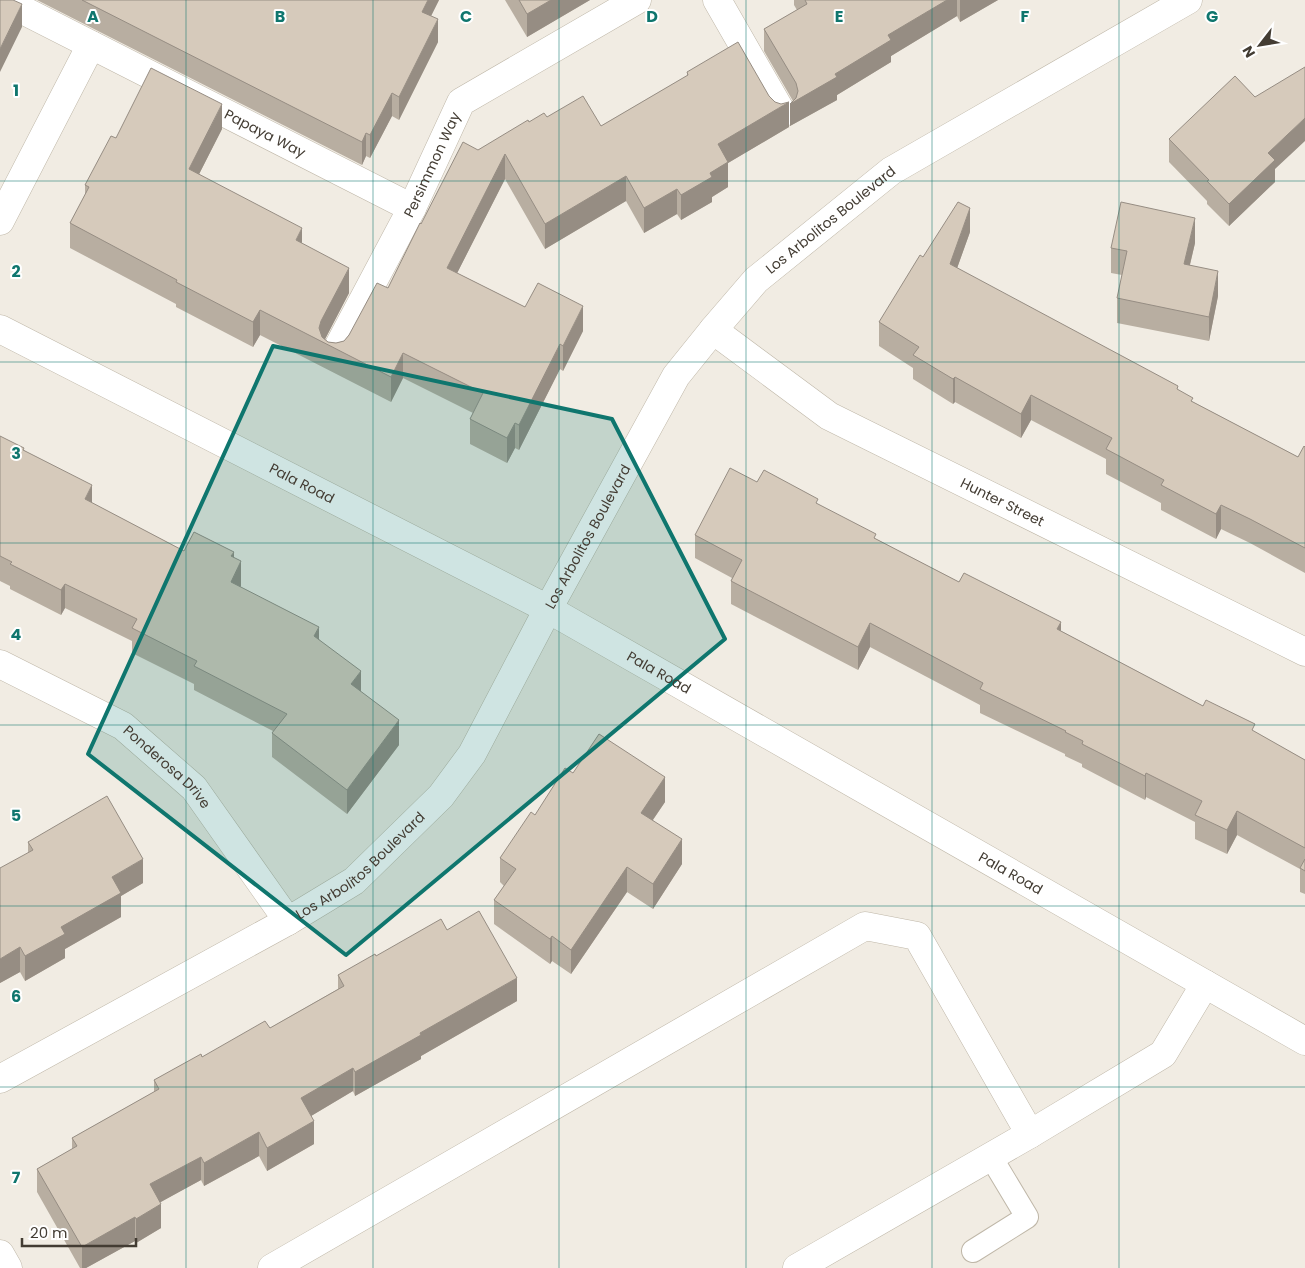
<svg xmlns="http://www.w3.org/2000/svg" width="1305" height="1268" font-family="Poppins,sans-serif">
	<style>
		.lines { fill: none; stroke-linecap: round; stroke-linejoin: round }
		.service-casing { stroke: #bfb7a8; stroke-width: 24 }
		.minor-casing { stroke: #bfb7a8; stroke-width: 29 }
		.tertiary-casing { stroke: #bfb7a8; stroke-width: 29 }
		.service { stroke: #fff; stroke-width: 22 }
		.minor { stroke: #fff; stroke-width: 28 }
		.tertiary { stroke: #fff; stroke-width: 28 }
		.wall { fill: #b8aea1 }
		.shaded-wall { fill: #968d83 }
		.building { fill: #d6cabb; stroke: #968d83 }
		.marked { fill: #0f766e; fill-opacity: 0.2; stroke: #0f766e; stroke-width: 4; stroke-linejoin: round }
		.grid { fill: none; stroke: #0f766e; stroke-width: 1; stroke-opacity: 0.55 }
		.labels { text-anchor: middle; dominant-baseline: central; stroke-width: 4; stroke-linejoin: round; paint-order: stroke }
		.street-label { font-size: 14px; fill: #433c33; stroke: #fff }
		.grid-label { font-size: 16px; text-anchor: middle; font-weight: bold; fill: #0f766e; stroke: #fff; stroke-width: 4; stroke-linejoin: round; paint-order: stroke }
	</style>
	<rect width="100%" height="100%" fill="#f1ece3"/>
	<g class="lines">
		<!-- service casing -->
		<g class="service-casing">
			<path id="service" d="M973,1251L1027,1217L991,1157"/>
		</g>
		<!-- minor casing -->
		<g class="minor-casing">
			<g id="minor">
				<path id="s1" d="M3,0L412,208"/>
				<path d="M717,0L782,113"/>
				<path d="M0,221L91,45"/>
				<path id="s2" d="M713,330L829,416L1305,652"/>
				<path id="s3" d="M335,353L412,208L461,102L637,0"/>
				<path id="s4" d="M0,664L123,726L194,788L288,921"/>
				<path id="s5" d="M0,1079L288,921L354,881L441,796L472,754L548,609L1305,1041"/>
				<path d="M0,1254L8,1268"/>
				<path d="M272,1268L865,926L917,936L1030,1134"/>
				<path d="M797,1268L1030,1134L1163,1054L1205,984"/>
			</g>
		</g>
		<!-- tertiary casing -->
		<g class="tertiary-casing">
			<g id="tertiary">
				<path id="s6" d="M0,329L548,609L676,376L713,330L756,280L891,171L1188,0"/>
			</g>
		</g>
		<!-- service -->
		<use href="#service" class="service"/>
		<!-- minor -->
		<use href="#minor" class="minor"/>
		<!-- tertiary -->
		<use href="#tertiary" class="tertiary"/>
	</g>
	<!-- wall -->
	<path class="wall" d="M37,0H439L431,16L438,42L399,120L392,116L370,158L366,156L362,165Z
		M505,0H590L527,37Z
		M794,0H998L960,22L957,16L891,56V62L837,95V100L790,126L793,101L764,51V29L797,10L794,5Z
		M687,72L769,96L789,127L728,163V187L712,197V202L681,220L677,214L644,233L626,201L545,249L505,179L457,273L525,307L583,331L563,371L560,369L519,450L515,448L507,463L470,444V419L473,413L403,378L391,402L260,335L253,347L176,307V304L70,248V223L85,195V185L116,138L222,129L199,174L302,244L349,293L325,339L328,342L336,343L344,341L388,288L421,224L478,150L529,122L547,117L601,126L687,76Z
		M1169,139L1275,169V182L1229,226L1207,204V201L1169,162Z
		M970,232L957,268L1178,390L1193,402L1298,457L1305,447V573L1250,543L1221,529L1216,539L1161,510V503L1106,474V459L1031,420L1021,438L955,402L953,404L913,379V368L879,346V322L923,257Z
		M1195,243L1190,265L1218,296L1209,341L1117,323V298L1122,275L1111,273V248Z
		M0,436L24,450L92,503L184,551L234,558L241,586L240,587L319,639L361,692L399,745L347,814L272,757V733L273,731L194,690V684L132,653V641L65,608L61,615L10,589V586L0,581Z
		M757,482L818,504L876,539L959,582L1061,631L1203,706L1255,732L1305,760V894L1300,892V869L1237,835L1227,854L1195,839V822L1146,797L1145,800L1082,767V764L1065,756V754L980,713V705L870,647L858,670L731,604V581L732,578L695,558V535Z
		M573,773L665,802L653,820L682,864L653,909L627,892L571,974L552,961L550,964L494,924V900L504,886L500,882V858L535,815Z
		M28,842L143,883L121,896V917L65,949V958L25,981L20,972L0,983L28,852Z
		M447,930L517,1001L421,1056V1059L355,1096L353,1091L311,1116L314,1144L267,1171L259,1156L204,1186L201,1180L160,1202L161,1228L136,1243L135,1241L86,1268H80L37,1192V1169L72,1149V1138L154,1092V1080L202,1057L270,1028L338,989V975L376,956Z"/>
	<!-- shaded-wall -->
	<path class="shaded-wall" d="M428,0H439L422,34V12Z
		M551,0H590L527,37V14Z
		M947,0H957V16L891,56V62L837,95V100L790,126V104L835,74L888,35Z
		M960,0H998L960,22Z
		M22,4V27L0,72V49Z
		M438,19V42L399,120V97Z
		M392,93V116L370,158V135Z
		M789,102V127L728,163V187L712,197V202L681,220V195L710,173L718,144Z
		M222,104V129L189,194V169Z
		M1305,118V141L1275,169V182L1229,226V204L1268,153Z
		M366,133V156L362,165V142Z
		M505,154V179L447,293V268Z
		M626,176V201L545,249V224Z
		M677,189V214L644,233V208Z
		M970,208V232L950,288V264Z
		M1195,218V243L1184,289V264Z
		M302,228V253L296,240Z
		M349,268V293L323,343L319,328L321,321Z
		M1218,271V296L1209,341V317Z
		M583,306V331L563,371V346Z
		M260,310V335L253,347V322Z
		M560,344V369L519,450V425Z
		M403,353V378L391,402V377Z
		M955,377V402L953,404V379Z
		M1031,395V420L1021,438V414Z
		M515,423V448L507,463V438Z
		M92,485V509L85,499Z
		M1221,505V529L1216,539V514Z
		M234,552V576L241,561V586L231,606V556Z
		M65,584V608L61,615V590Z
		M1061,622V646L1057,629Z
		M870,623V647L858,670V647Z
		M319,627V651L314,636Z
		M361,671V695L351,684Z
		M399,720V745L347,814V790Z
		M1146,773V797L1145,800V776Z
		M665,777V802L641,837V813Z
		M1237,811V835L1227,854V830Z
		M682,839V864L653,909V884Z
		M143,859V883L121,896V917L65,949V958L25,981V956L61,927L112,877Z
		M627,867V892L571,974V950Z
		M552,936V961L550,964V939Z
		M20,947V972L0,983V959Z
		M517,978V1001L421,1056V1059L355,1096V1072L420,1033Z
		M353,1068V1091L301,1122V1098Z
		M314,1121V1144L267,1171V1148Z
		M259,1132V1156L204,1186V1163Z
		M201,1157V1180L150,1208V1184Z
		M161,1204V1228L136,1243V1219Z
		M135,1217V1241L86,1268H82V1247Z"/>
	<!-- building -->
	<path class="building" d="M0,0H13L22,4L0,49Z
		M82,0H428L422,12L438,19L399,97L392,93L370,135L366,133L362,142Z
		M519,0H551L527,14Z
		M805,0H947L888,35L891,40L835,74L837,77L790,104L796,98L798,91L796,83L764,29L807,4Z
		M738,42L769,96L775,102L781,104L789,102L718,144L728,162L710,173L712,177L681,195L677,189L644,208L626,176L545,224L505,154L447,268L525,307L538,283L583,306L563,346L560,344L519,425L515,423L507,438L470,419L483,393L403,353L391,377L260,310L253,322L176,282L177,280L70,223L89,187L85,185L111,136L116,138L151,68L222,104L189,169L302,228L296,240L349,268L321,321L319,328L322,337L328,342L336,343L344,341L349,335L377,283L388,288L420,223L421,224L463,142L478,150L528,120L529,122L544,113L547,117L583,96L601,126L688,75L687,72Z
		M1305,67V118L1268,153L1275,160L1229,204L1207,181L1209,180L1169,139L1235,76L1255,97Z
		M958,202L970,208L950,264L1178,386L1177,389L1193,398L1191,401L1298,457L1304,446L1305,447V548L1250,519L1221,505L1216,514L1161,485L1164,480L1106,449L1112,438L1031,395L1021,414L955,377L953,379L913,355L919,347L879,322L920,255L923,257Z
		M1121,202L1195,218L1184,264L1218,271L1209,317L1117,298L1127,251L1111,248Z
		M0,436L24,448L23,450L92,485L85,499L184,551L194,532L234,552L231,556L241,561L231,582L319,627L314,636L361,671L351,684L399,720L347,790L272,733L287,714L194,666L197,661L132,628L137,619L65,584L61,590L10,564L12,562L0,556Z
		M730,468L757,482L764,470L818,499L816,503L876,534L874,538L959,582L964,573L1061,622L1057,629L1203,706L1206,700L1255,724L1252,730L1305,760V848L1237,811L1227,830L1195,815L1202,801L1146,773L1145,776L1082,744L1083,741L1065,732L1066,731L980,689L983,683L870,623L858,647L731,581L742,560L695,535Z
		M599,734L665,777L641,813L682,839L653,884L627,867L571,950L552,936L550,939L494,900L516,869L500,858L531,812L535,815L565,768L573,773Z
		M107,796L143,859L112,877L121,893L61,927L65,934L25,956L20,947L0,959V868L33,850L28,842Z
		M1305,859V871L1300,868Z
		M479,911L517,978L420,1033L421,1035L355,1072L353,1068L301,1098L314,1121L267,1148L259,1132L204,1163L201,1157L150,1184L161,1204L136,1219L135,1217L82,1247L37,1169L77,1146L72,1138L159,1089L154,1080L201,1054L202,1057L265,1021L270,1028L344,986L338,975L375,954L376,956L441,919L447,930Z"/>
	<!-- marked area -->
	<path class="marked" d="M273,346L612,419L725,639L346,955L88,754Z"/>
	<!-- grid -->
	<path class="grid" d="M186,0V1268M373,0V1268M559,0V1268M746,0V1268M932,0V1268M1119,0V1268M0,181H1305M0,362H1305M0,543H1305M0,725H1305M0,906H1305M0,1087H1305"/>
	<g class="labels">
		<!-- street labels -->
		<g class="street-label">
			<text stroke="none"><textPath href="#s1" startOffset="294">Papaya Way</textPath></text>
			<text stroke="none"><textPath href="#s3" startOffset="212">Persimmon Way</textPath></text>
			<text stroke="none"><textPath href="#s6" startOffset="1102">Los Arbolitos Boulevard</textPath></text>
			<text stroke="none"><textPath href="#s6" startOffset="339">Pala Road</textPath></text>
			<text stroke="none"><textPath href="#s2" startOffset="338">Hunter Street</textPath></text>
			<text stroke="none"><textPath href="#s6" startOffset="698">Los Arbolitos Boulevard</textPath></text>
			<text stroke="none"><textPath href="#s5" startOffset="871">Pala Road</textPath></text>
			<text stroke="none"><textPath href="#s4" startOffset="198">Ponderosa Drive</textPath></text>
			<text stroke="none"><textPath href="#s5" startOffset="420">Los Arbolitos Boulevard</textPath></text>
			<text stroke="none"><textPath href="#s5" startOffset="1276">Pala Road</textPath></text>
		</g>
	</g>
	<g class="grid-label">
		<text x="93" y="22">A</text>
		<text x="280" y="22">B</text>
		<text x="466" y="22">C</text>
		<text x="652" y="22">D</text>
		<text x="839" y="22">E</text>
		<text x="1025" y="22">F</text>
		<text x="1212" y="22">G</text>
		<text x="16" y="96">1</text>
		<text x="16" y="277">2</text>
		<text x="16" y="459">3</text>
		<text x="16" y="640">4</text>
		<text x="16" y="821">5</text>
		<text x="16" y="1002">6</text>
		<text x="16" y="1183">7</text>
	</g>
	<!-- north arrow -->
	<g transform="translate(1260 45) rotate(239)" stroke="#ffffff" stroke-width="4" paint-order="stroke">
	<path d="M0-4L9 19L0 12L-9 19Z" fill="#433c33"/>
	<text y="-8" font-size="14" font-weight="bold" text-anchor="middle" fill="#433c33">N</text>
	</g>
	<!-- scale -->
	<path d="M22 1238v8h114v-8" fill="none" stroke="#433c33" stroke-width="2.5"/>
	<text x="30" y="1238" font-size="15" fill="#433c33" stroke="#ffffff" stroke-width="4" paint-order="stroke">20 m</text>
</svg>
